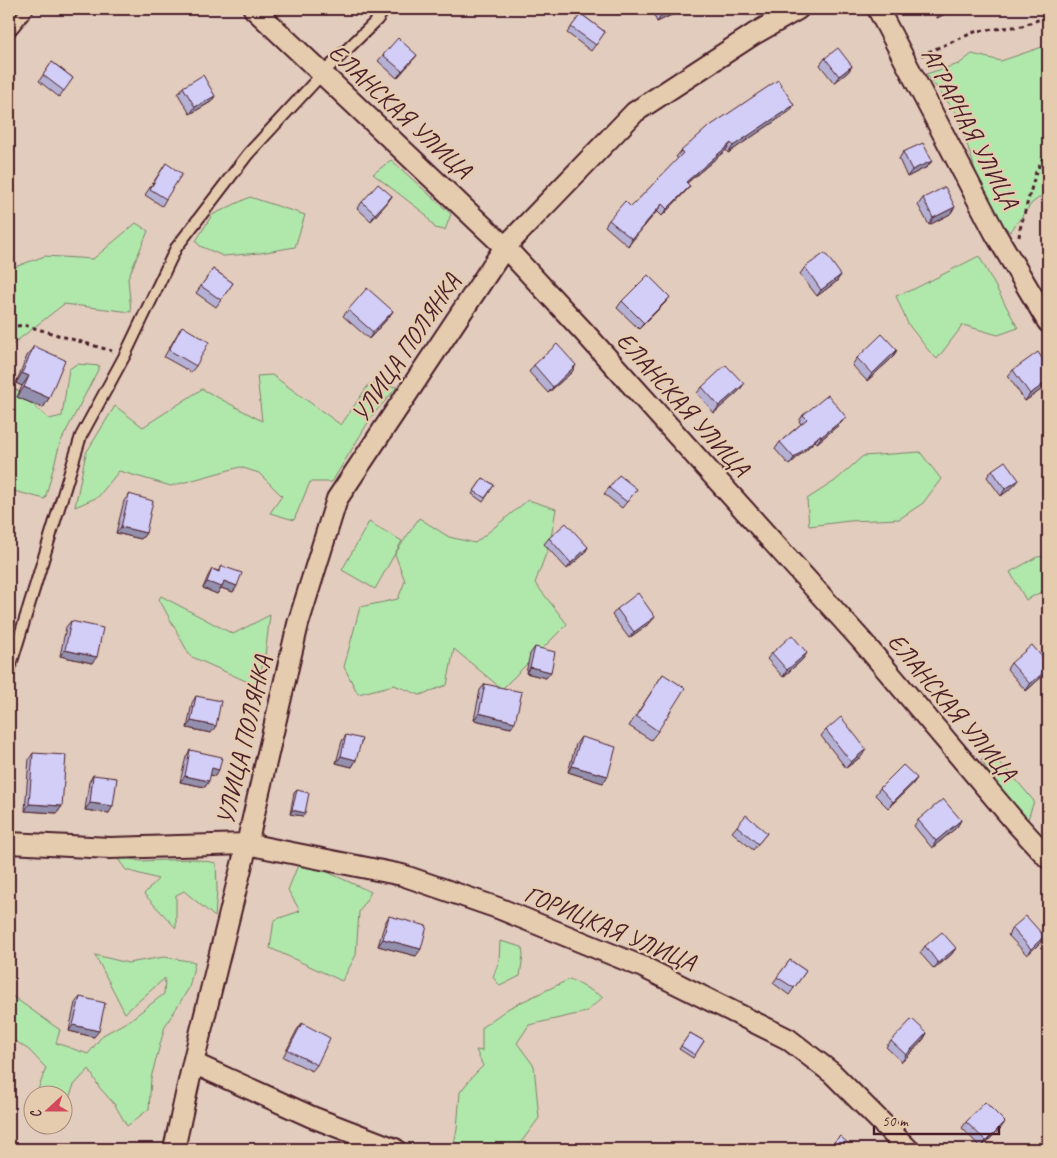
<svg xmlns="http://www.w3.org/2000/svg" width="1057" height="1158" font-family="Caveat,sans-serif">
	<style>
		.green { fill: #b0e7ab; stroke: #7d836b }
		.lines { fill: none; stroke-linecap: round; stroke-linejoin: round }
		.lane-casing { stroke: #4a1f2b; stroke-width: 14 }
		.street-casing { stroke: #4a1f2b; stroke-width: 24 }
		.path { stroke: #4a1f2b; stroke-width: 3; stroke-dasharray: 4 4; stroke-linecap: butt }
		.lane { stroke: #e6ccae; stroke-width: 10 }
		.street { stroke: #e6ccae; stroke-width: 20 }
		.wall { fill: #b5b1d4; stroke: #4a1f2b }
		.shaded-wall { fill: #9390ad; stroke: #4a1f2b }
		.building { fill: #d2cef7; stroke: #4a1f2b }
		.labels { text-anchor: middle; dominant-baseline: central; stroke-width: 4.5; stroke-linejoin: round; paint-order: stroke }
		.street-label { font-size: 25px; fill: #4a1f2b; stroke: #e6ccae }
	</style>
	<rect width="100%" height="100%" fill="#e2ccbd"/>
	<filter id="ink" filterUnits="userSpaceOnUse"><feTurbulence type="fractalNoise" baseFrequency=".02" numOctaves="2"/><feDisplacementMap in="SourceGraphic" scale="10" xChannelSelector="R" yChannelSelector="G"/><feConvolveMatrix kernelMatrix="1 2 1 2 8 2 1 2 1" color-interpolation-filters="sRGB"/></filter>
	<g filter="url(#ink)">
		<!-- green -->
		<path class="green" d="M1045,46H1048V191L1032,203L1010,232L987,208L958,115L926,74L959,64L972,54L1001,61Z
			M391,160L451,214L445,230L435,228L424,213L373,174Z
			M250,197L305,215L295,247L260,253L223,256L200,246L196,241L212,215Z
			M136,223L148,231L128,278L131,312L64,304L9,347V269L45,256L93,259Z
			M979,256L1018,328L998,335L963,325L937,359L929,351L908,324L896,296L914,289Z
			M77,364L100,366L60,443L45,499L14,491L9,482V389L17,390L49,419L62,416L69,369Z
			M272,375L341,425L369,384L397,387L372,416L332,482H310L294,520L270,513L282,496L259,473L240,467L171,486L119,471L98,497L75,507L86,453L115,406L143,427L202,389L262,421L257,376Z
			M920,452L941,479L923,503L899,519L849,521L809,526L807,499L835,481L863,456Z
			M528,500L556,509L550,543L535,583L567,624L502,689L454,649L447,685L420,695L394,685L358,694L344,667L360,607L398,599L405,581L395,554L419,518L449,537L475,543Z
			M369,522L402,541L375,589L342,570Z
			M1048,556V590L1047,589L1026,600L1010,572L1037,557Z
			M161,596L233,634L270,615L265,655L257,686L190,656L159,599Z
			M981,759H992L1006,768L1034,801L1028,819L1002,796Z
			M115,855L140,861L194,859L216,863L217,889L215,917L184,891L176,895V928L144,894L158,879L126,870Z
			M298,865L323,870L371,892L359,912L356,955L342,981L270,948L274,920L300,911L288,890Z
			M500,941L522,947L523,955L520,976L500,986L493,977L499,961Z
			M95,955L128,963L164,957L195,962L189,988L165,1026L151,1078L149,1109L127,1126L115,1105L99,1087L89,1069L74,1085L65,1108L63,1107L62,1096L36,1095L46,1068L29,1050L9,1037V995L12,996L60,1030L56,1043L88,1054L103,1035L130,1020L164,994L165,978L125,1013Z
			M570,979L603,997L586,1012L529,1025L517,1043L534,1066L539,1118L516,1149H453L457,1129L460,1092L473,1076L483,1066L476,1050L482,1051V1027L509,1008Z"/>
		<g class="lines">
			<!-- lane casing -->
			<g class="lane-casing">
				<path id="lane" d="M9,32L28,9
					M9,671L81,436L125,355L176,248L248,154L322,74L377,20L385,9"/>
			</g>
			<!-- street casing -->
			<g class="street-casing">
				<path id="street" d="M254,9L505,247L584,332L862,641L1016,823L1048,858
					M878,9L995,233L1048,322
					M9,843L110,848L247,844L402,875L498,908L643,967L788,1039L832,1073L908,1149
					M193,1063L312,1117L395,1149
					M174,1149L193,1063L247,844L298,624L337,499L505,247L635,112L754,34L798,9"/>
			</g>
			<!-- path -->
			<path class="path" d="M921,55L977,31L1022,26L1048,16
				M1019,237L1020,229L1036,172L1048,147
				M9,327L24,325L112,351"/>
			<!-- lane -->
			<use href="#lane" class="lane"/>
			<!-- street -->
			<use href="#street" class="street"/>
		</g>
		<!-- wall -->
		<path class="wall" d="M105,9H112L109,13Z
			M320,9H327L324,13Z
			M651,9H684L657,22Z
			M933,9H955L937,18Z
			M581,14L605,32L591,51L567,33Z
			M383,55H417L412,61L397,78L378,61Z
			M825,58L852,66L848,72L834,83L820,65Z
			M52,62L73,78L59,97L39,81Z
			M183,87L215,96L211,102L190,114L178,94Z
			M790,111L728,153L726,150L687,183L690,186L685,192L662,216L657,211L628,246L605,226L609,220L631,207L678,159L676,157L681,151Z
			M903,152L932,161L927,167L907,177L899,159Z
			M166,163V199L162,206L145,195Z
			M392,196L387,203L371,221L357,208L362,202Z
			M923,198L955,207L950,214L929,225L918,205Z
			M805,267L841,275L836,282L817,296L800,274Z
			M213,269L233,283L216,307L196,293Z
			M622,301L665,303L639,329L617,308Z
			M348,310L393,311L388,318L369,339L343,316Z
			M182,326L196,366L191,372L164,357Z
			M34,346L49,398L43,408L17,397L22,386L16,383L27,356Z
			M893,357L867,381L852,365L857,358Z
			M534,365L572,372L548,393L529,372Z
			M1048,368V385L1025,401L1008,376L1013,370Z
			M702,387L739,391L714,413L697,393Z
			M803,415L841,423L817,443L815,441L789,465L775,449L780,442L801,424L799,421Z
			M992,470L1014,486L1001,496L987,477Z
			M483,478L494,485L483,502L472,494Z
			M609,488L637,489L622,508L604,494Z
			M129,494L146,533L141,539L116,533L124,501Z
			M549,538L588,547L584,554L567,569L544,544Z
			M222,566L237,586L233,592L221,588L217,594L203,588L208,576L212,569L218,571Z
			M617,609L650,623L629,638L612,615Z
			M71,621L92,663L60,656L66,627Z
			M535,647L546,678L526,673L530,654Z
			M772,653L803,659L783,677L767,659Z
			M1011,663L1046,673L1026,691L1007,669Z
			M663,674L658,731L651,740L629,726Z
			M485,684L515,722L511,728L474,720L480,690Z
			M196,696L211,733L187,728L192,703Z
			M826,730L862,756L846,768L821,736Z
			M346,735L356,760L352,767L336,763L342,741Z
			M581,737L608,776L603,783L568,772L576,744Z
			M190,750L215,776L210,775L205,787L180,782L186,757Z
			M33,753L62,806L57,813L25,811L29,759Z
			M93,775L109,813L85,810L89,782Z
			M917,778L912,785L888,808L875,795L880,788Z
			M297,790L303,816L290,814L294,793Z
			M918,820H961L957,827L932,848L914,826Z
			M737,826L767,833L753,850L732,832Z
			M389,916L416,956L378,946L385,923Z
			M1012,928L1044,936L1040,943L1027,955L1008,935Z
			M925,946L956,948L951,955L934,969L920,953Z
			M790,960L806,971L789,995L773,983Z
			M80,997L94,1037L69,1031L75,1003Z
			M302,1023L317,1065L312,1071L283,1057L297,1030Z
			M690,1033L704,1041L693,1058L679,1049Z
			M927,1033L923,1040L902,1062L886,1047L891,1041Z
			M966,1122L1001,1128L981,1148L962,1128Z"/>
		<!-- shaded-wall -->
		<path class="shaded-wall" d="M675,9H684L657,22L662,15Z
			M947,9H955L937,18L942,11Z
			M417,55L412,61L397,78L402,71Z
			M852,66L848,72L834,83L839,76Z
			M215,96L211,102L190,114L195,107Z
			M794,105L790,111L728,153L733,146Z
			M731,143L726,150L681,188L686,182Z
			M932,161L927,167L907,177L912,170Z
			M690,186L685,192L662,216L667,209Z
			M392,196L387,203L371,221L375,214Z
			M662,204L657,211L628,246L632,239Z
			M955,207L950,214L929,225L933,218Z
			M841,275L836,282L817,296L821,290Z
			M670,297L665,303L639,329L644,323Z
			M393,311L388,318L369,339L373,332Z
			M897,350L893,357L867,381L872,374Z
			M576,365L572,372L548,393L553,387Z
			M22,373L29,376L22,386L16,383Z
			M1048,381V385L1025,401L1030,394Z
			M744,384L739,391L714,413L719,406Z
			M24,387L49,398L43,408L17,397Z
			M846,417L841,423L817,443L821,437Z
			M820,435L815,441L789,465L794,458Z
			M1019,480L1014,486L1001,496L1005,489Z
			M121,527L146,533L141,539L116,533Z
			M588,547L584,554L567,569L571,563Z
			M224,581L237,586L233,592L221,588L217,594L203,588L207,582Z
			M655,617L650,623L629,638L634,632Z
			M65,650L97,657L92,663L60,656Z
			M807,653L803,659L783,677L787,670Z
			M530,667L551,672L546,678L526,673Z
			M1048,669L1046,673L1026,691L1030,684Z
			M479,713L515,722L511,728L474,720Z
			M191,721L216,726L211,733L187,728Z
			M866,749L862,756L846,768L851,762Z
			M341,756L356,760L352,767L336,763Z
			M572,766L608,776L603,783L568,772Z
			M212,768L219,770L215,776L207,775Z
			M185,776L209,781L205,787L180,782Z
			M917,778L912,785L888,808L893,802Z
			M90,803L113,806L109,813L85,810Z
			M29,804L62,806L57,813L25,811Z
			M292,810L305,813L303,816L290,814Z
			M961,820L957,827L932,848L936,841Z
			M1044,936L1040,943L1027,955L1031,949Z
			M383,939L421,949L416,956L378,946Z
			M956,948L951,955L934,969L938,963Z
			M73,1025L99,1031L94,1037L69,1031Z
			M927,1033L923,1040L902,1062L906,1055Z
			M1005,1122L1001,1128L981,1148L986,1141Z"/>
		<!-- building -->
		<path class="building" d="M659,9H675L662,15Z
			M581,14L605,32L596,45L571,27Z
			M398,38L417,55L402,71L383,55Z
			M838,48L852,66L839,76L825,58Z
			M52,62L73,78L64,91L43,75Z
			M203,75L215,96L195,107L183,87Z
			M778,80L794,105L733,146L731,143L686,182L690,186L667,209L662,204L632,239L609,220L625,201L631,207L683,153L681,151L707,128Z
			M923,143L932,161L912,170L903,152Z
			M166,163L182,174L166,199L150,189Z
			M378,184L392,196L375,214L362,202Z
			M945,187L955,207L933,218L923,198Z
			M825,253L841,275L821,290L805,267Z
			M213,269L233,283L221,300L201,286Z
			M648,275L670,297L644,323L622,301Z
			M367,288L393,311L373,332L348,310Z
			M182,326L209,342L196,366L169,350Z
			M882,334L897,350L872,374L857,358Z
			M557,344L576,365L553,387L534,365Z
			M34,346L65,360L49,398L24,387L29,376L22,373Z
			M1038,352L1048,368V381L1030,394L1013,370Z
			M726,365L744,384L719,406L702,387Z
			M828,395L846,417L821,437L820,435L794,458L780,442L807,419L803,415Z
			M1005,461L1019,480L1005,489L992,470Z
			M619,475L637,489L627,502L609,488Z
			M483,478L494,485L485,498L474,491Z
			M9,489L14,490L9,505Z
			M129,494L153,501L146,533L121,527Z
			M566,523L588,547L571,563L549,538Z
			M222,566L242,573L237,586L224,581L222,587L207,582L212,569L219,572Z
			M638,593L655,617L634,632L617,609Z
			M71,621L103,628L97,657L65,650Z
			M792,635L807,653L787,670L772,653Z
			M1032,645L1048,664V669L1030,684L1011,663Z
			M535,647L555,652L551,672L530,667Z
			M663,674L685,688L658,731L636,716Z
			M485,684L522,692L515,722L479,713Z
			M196,696L221,701L216,726L191,721Z
			M841,717L866,749L851,762L826,730Z
			M346,735L362,739L356,760L341,756Z
			M581,737L616,747L608,776L572,766Z
			M190,750L222,757L219,770L212,768L209,781L185,776Z
			M33,753L66,755L62,806L29,804Z
			M903,765L917,778L893,802L880,788Z
			M93,775L117,778L113,806L90,803Z
			M297,790L309,793L305,813L292,810Z
			M943,799L961,820L936,841L918,820Z
			M746,815L767,833L758,844L737,826Z
			M389,916L427,926L421,949L383,939Z
			M1026,916L1044,936L1031,949L1012,928Z
			M942,932L956,948L938,963L925,946Z
			M790,960L806,971L794,988L777,977Z
			M80,997L105,1003L99,1031L73,1025Z
			M912,1019L927,1033L906,1055L891,1041Z
			M302,1023L330,1038L317,1065L288,1050Z
			M690,1033L704,1041L695,1055L681,1046Z
			M985,1102L1005,1122L986,1141L966,1122Z
			M840,1136L854,1149H827Z"/>
	</g>
	<g class="labels">
		<!-- street labels -->
		<g class="street-label">
			<text transform="translate(400 111) rotate(43)">ЕЛАНСКАЯ УЛИЦА</text>
			<text transform="translate(970 128) rotate(62)">АГРАРНАЯ УЛИЦА</text>
			<text transform="translate(406 348) rotate(-56)">УЛИЦА ПОЛЯНКА</text>
			<text transform="translate(683 404) rotate(48)">ЕЛАНСКАЯ УЛИЦА</text>
			<text transform="translate(952 707) rotate(50)">ЕЛАНСКАЯ УЛИЦА</text>
			<text transform="translate(244 740) rotate(-77)">УЛИЦА ПОЛЯНКА</text>
			<text transform="translate(610 928) rotate(23)">ГОРИЦКАЯ УЛИЦА</text>
		</g>
	</g>
	<!-- margin -->
	<rect width="1057" height="1158" fill="none" stroke="#e6ccae" stroke-width="30"/>
	<rect x="15" y="15" width="1027" height="1128" fill="none" stroke="#4a1f2b" stroke-width="2" filter="url(#ink)"/>
	<!-- north arrow -->
	<g transform="translate(48 1110) rotate(249)"><circle r="24" fill="#e6ccae" stroke="#a8877a"/>
	<path d="M0-4L9 19L0 12L-9 19Z" fill="#d1495b"/>
	<text y="-8" font-size="14" font-weight="bold" text-anchor="middle" fill="#4a1f2b">С</text>
	</g>
	<!-- scale -->
	<path d="M874 1126v8h125v-8" fill="none" stroke="#4a1f2b" stroke-width="2.5"/>
	<text x="882" y="1126" font-size="15" fill="#4a1f2b" stroke="#e6ccae" stroke-width="4" paint-order="stroke">50 m</text>
</svg>
